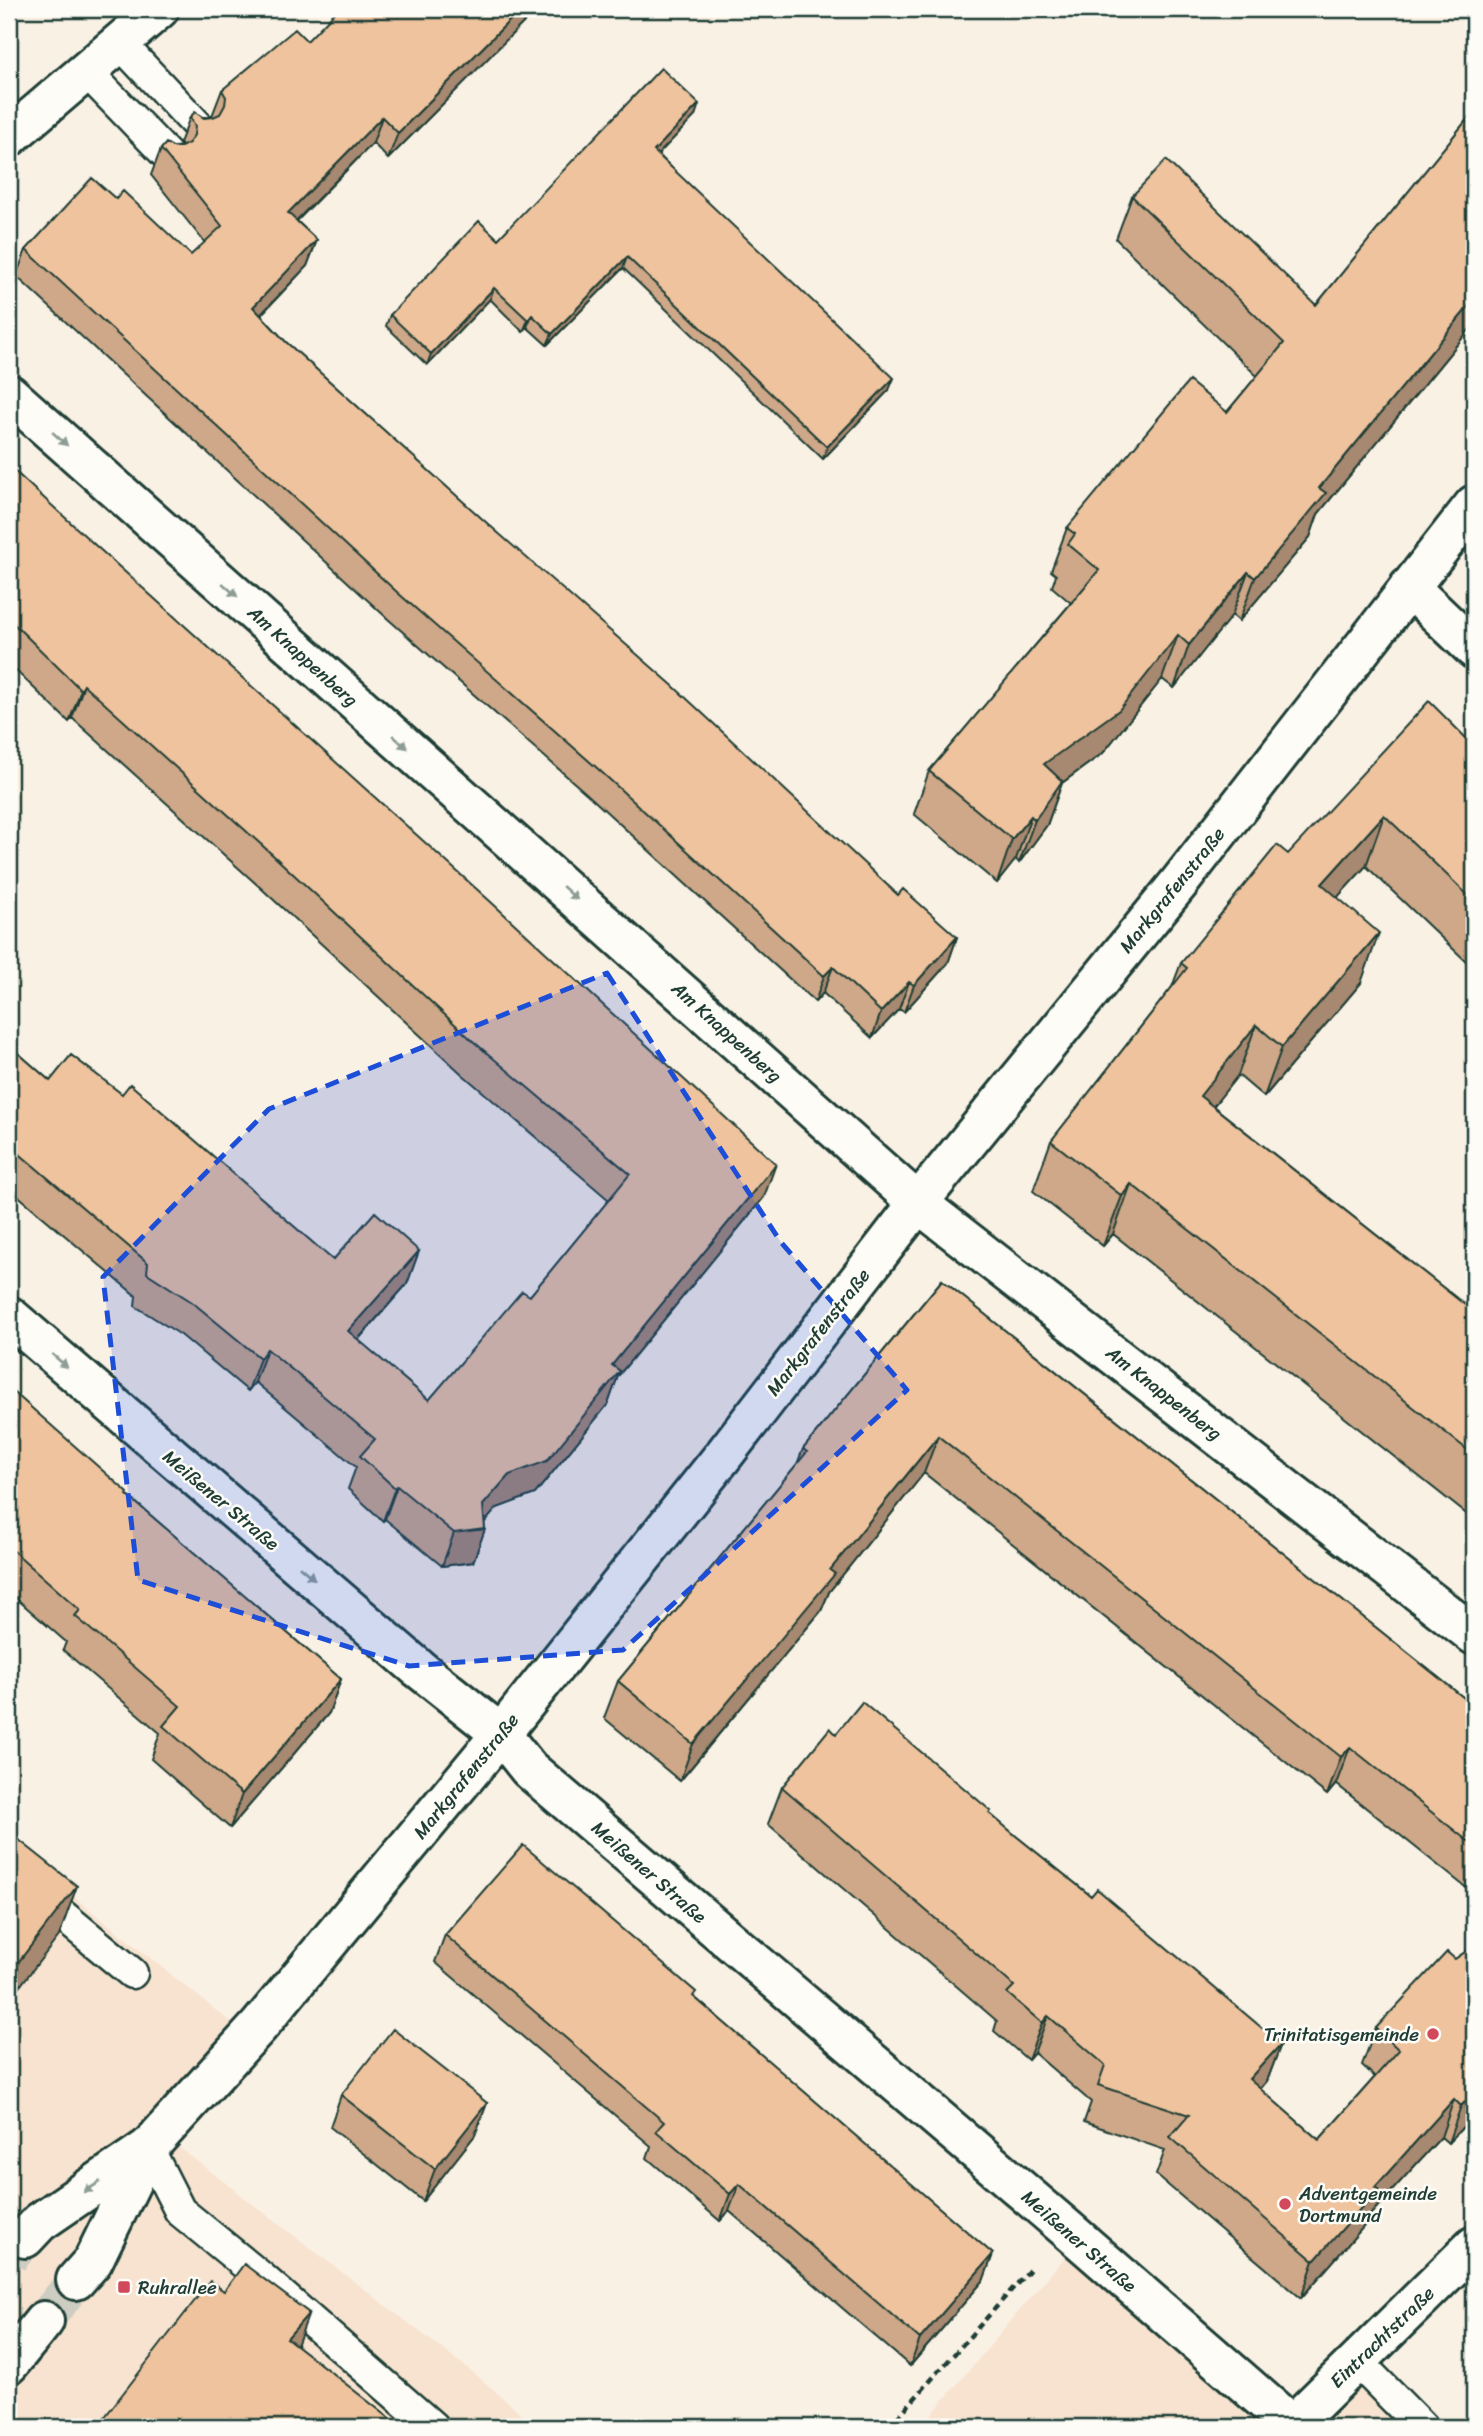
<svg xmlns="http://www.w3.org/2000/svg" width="1483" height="2436" font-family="Sriracha,sans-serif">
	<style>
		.built { fill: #f7e3d0 }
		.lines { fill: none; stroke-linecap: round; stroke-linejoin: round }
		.minor-tunnel { stroke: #cecdc2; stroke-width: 38; stroke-dasharray: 38 19; stroke-linecap: butt }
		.service-casing { stroke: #1f3d34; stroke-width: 35 }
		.minor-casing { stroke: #1f3d34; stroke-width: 44 }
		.path { stroke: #1f3d34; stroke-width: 4.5; stroke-dasharray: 7 5; stroke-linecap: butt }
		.service { stroke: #fdfcf7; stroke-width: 30 }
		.minor { stroke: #fdfcf7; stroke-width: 38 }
		.wall { fill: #cea888; stroke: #1f3d34; stroke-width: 2 }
		.shaded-wall { fill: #a7886f; stroke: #1f3d34; stroke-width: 2 }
		.building { fill: #efc39e; stroke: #1f3d34; stroke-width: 2 }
		.oneway { fill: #8e9c96 }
		.marked { fill: #1d4ed8; fill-opacity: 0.2; stroke: #1d4ed8; stroke-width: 5; stroke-dasharray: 14 9; stroke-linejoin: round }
		.poi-dot { fill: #d1495b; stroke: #fdfcf7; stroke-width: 2.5 }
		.labels { text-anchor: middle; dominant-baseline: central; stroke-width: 5; stroke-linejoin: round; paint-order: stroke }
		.street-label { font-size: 19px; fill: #1f3d34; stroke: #fdfcf7 }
		.poi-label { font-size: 19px; fill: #1f3d34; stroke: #fdfcf7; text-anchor: start }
	</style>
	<rect width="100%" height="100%" fill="#faf1e5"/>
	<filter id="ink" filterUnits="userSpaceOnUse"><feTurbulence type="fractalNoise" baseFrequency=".0143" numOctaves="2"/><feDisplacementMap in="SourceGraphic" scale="14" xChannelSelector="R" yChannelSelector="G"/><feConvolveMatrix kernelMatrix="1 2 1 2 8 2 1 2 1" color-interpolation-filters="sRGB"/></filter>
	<g filter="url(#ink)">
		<!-- built -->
		<path class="built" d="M9,1845L258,2044L172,2142L475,2374L537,2427H9Z
			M1076,2244L1301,2427H921Z
			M1361,2376L1411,2427H1312Z"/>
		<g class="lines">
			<!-- minor-tunnel -->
			<path class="minor-tunnel" d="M9,2258L25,2238
				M44,2321L76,2280"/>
			<!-- service casing -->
			<g class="service-casing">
				<path id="service" d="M119,42L199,127
					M86,71L168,156
					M9,1871L132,1973
					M148,2148L180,2211L261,2277L433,2427
					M1357,2361L1422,2427"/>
			</g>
			<!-- minor casing -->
			<g class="minor-casing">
				<path id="minor" d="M9,137L159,9
					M9,394L918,1203L1474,1635
					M1409,587L1474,649
					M9,1316L418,1668L501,1734L529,1769L1066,2228L1292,2425
					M25,2238L40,2222L148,2148L259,2026L501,1734L723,1456L918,1203L1179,883L1474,505
					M76,2280L93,2261L147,2150
					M9,2364L44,2321
					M1290,2427L1474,2246"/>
			</g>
			<!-- path -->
			<path class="path" d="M889,2427L1033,2266"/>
			<!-- service -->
			<use href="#service" class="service"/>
			<!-- minor -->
			<use href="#minor" class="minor"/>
		</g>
		<!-- wall -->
		<path class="wall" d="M537,9L388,159L373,143L297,221L317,240L307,266L261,315L286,342L898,895L957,937L948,963L904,1012L899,1009L872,1038L823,993L815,1002L587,794L388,619L16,276L26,250L116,199L191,255L205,243L151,175L161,149L182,146L180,143L190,117H213L212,116L222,90L307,41Z
			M1474,111V324L1318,514L1310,537L1239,621L1232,615L1174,688L1162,679L1103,753L1062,783L1047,825L1019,863L1016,859L997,883L914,814L929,771L1071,603L1052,587L1056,575L1051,571L1067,528L1227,412L1257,376L1116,239L1132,196L1316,305Z
			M695,116L658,154L889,390L823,459L623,268L547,345L527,327L523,332L490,299L427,365L386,326L390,315L498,239Z
			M9,466L764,1197L618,1376L608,1404L535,1494L497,1508L484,1522L485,1529L473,1562L442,1566L385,1519L383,1521L348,1489L356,1467L255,1382L248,1391L181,1335L135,1306L136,1296L9,1188V1045L50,1081L333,1260L419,1251L407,1284L358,1340L429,1400L530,1296L609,1200L462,1074L263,890L72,718L69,722L9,664Z
			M1474,746V972L1468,966L1469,964L1366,866L1337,897L1361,983L1264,1097L1238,1075L1213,1106L1474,1312V1509L1469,1516L1113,1234L1103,1246L1033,1191L1051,1141L1172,987L1181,963L1288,854Z
			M942,1280L1474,1706V1894L1336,1784L1327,1795L924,1473L829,1592L821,1611L680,1781L604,1718L618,1681L797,1464L803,1449Z
			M9,1388L127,1495L341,1679L329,1713L230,1828L151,1759L160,1733L63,1650L66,1642L9,1592Z
			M836,1734L990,1814L1016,1836L1091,1896L1281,2044L1267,2081L1260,2089L1319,2140L1375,2077L1362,2065L1376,2028L1455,1959L1474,1946V2115L1448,2143L1441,2137L1368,2217L1364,2226L1301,2298L1156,2175L1165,2150L1084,2122L1091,2102L1034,2053L1028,2060L994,2031L997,2021L768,1824L782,1787Z
			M445,1935L694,1997L993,2254L983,2281L910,2366L729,2211L720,2221L647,2158L651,2146L435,1962Z
			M341,2095L487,2103L475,2135L423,2201L330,2127Z"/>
		<!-- shaded-wall -->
		<path class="shaded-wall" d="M521,9H537L388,159L398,133Z
			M699,104L695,116L650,163L654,151Z
			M382,117L373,143L278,239L288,213Z
			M317,240L307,266L243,333L253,307Z
			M627,257L623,268L547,345L552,334Z
			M494,288L490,299L427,365L431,354Z
			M1474,300V324L1318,514L1310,537L1239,621L1255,578L1319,488Z
			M532,315L527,327L523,332L528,320Z
			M894,378L889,390L823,459L827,447Z
			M1248,572L1232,615L1174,688L1189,645Z
			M1178,635L1162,679L1103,753L1062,783L1047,825L1019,863L1035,820L1044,764Z
			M84,685L72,718L69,722L81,690Z
			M1384,815L1366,866L1304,934L1322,884Z
			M1031,816L1016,859L997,883L1012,839Z
			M1379,933L1361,983L1264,1097L1282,1047Z
			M957,937L948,963L904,1012L914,985Z
			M833,967L823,993L815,1002L824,976Z
			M909,982L899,1009L872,1038L881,1012Z
			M1256,1025L1238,1075L1182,1146L1200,1096Z
			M776,1164L764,1197L618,1376L608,1404L535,1494L497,1508L478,1530L485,1529L473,1562L442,1566L454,1533L483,1505L509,1475L612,1365Z
			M1131,1184L1113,1234L1103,1246L1122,1196Z
			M419,1251L407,1284L336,1364L348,1331Z
			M267,1349L255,1382L248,1391L260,1358Z
			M938,1436L924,1473L829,1592L821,1611L680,1781L693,1744L830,1570Z
			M397,1486L385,1519L383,1521L395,1488Z
			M1474,1501V1509L1469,1516Z
			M341,1679L329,1713L230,1828L242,1794Z
			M1350,1747L1336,1784L1327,1795L1341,1757Z
			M77,1886L59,1936L9,2000V1974Z
			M1048,2016L1034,2053L1028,2060L1042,2023Z
			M1281,2044L1267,2081L1236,2117L1249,2079Z
			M1474,2092V2115L1448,2143L1461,2106Z
			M1454,2099L1441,2137L1368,2217L1364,2226L1301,2298L1314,2261L1375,2187Z
			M487,2103L475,2135L423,2201L435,2169Z
			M739,2184L729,2211L720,2221L730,2194Z
			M993,2254L983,2281L910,2366L920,2339Z
			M309,2313L291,2362L287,2338Z"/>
		<!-- building -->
		<path class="building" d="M338,9H521L398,133L382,117L288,213L317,240L253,307L286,342L488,524L671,684L898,895L903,889L957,937L914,985L909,982L881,1012L833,967L824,976L597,768L398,593L26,250L92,178L116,199L123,191L191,255L222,226L161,149L166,143L173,147H181L189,143L194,135L195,126L190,117L195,112L204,118L213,117L220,114L225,105L226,97L222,90L295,29L307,41Z
			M661,68L699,104L654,151L894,378L827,447L627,257L552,334L532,315L528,320L494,288L431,354L390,315L479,221L498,239Z
			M1474,111V300L1319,488L1326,493L1255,578L1248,572L1189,645L1178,635L1119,710L1044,764L1062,781L1035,820L1031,816L1012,839L929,771L1099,570L1068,544L1075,534L1067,528L1189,381L1227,412L1284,343L1132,196L1166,160L1316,305Z
			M9,466L95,545L491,902L776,1164L612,1365L620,1371L547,1461L509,1475L483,1505L485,1529L454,1533L397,1486L395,1488L360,1456L375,1439L267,1349L260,1358L192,1302L147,1273L148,1263L9,1145V1045L50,1081L71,1055L122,1094L130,1084L333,1260L375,1212L419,1251L348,1331L429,1400L522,1291L530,1296L630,1174L474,1042L275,857L84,685L81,690L9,619Z
			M1429,701L1474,746V901L1384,815L1322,884L1379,933L1282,1047L1256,1025L1200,1096L1474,1312V1455L1131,1184L1122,1196L1051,1141L1187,968L1181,963L1277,845L1288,854Z
			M942,1280L1474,1706V1846L1350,1747L1341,1757L938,1436L830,1570L835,1574L693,1744L618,1681L807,1452L803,1449Z
			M9,1388L128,1493L127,1495L341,1679L242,1794L163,1726L180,1706L75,1616L80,1610L9,1547Z
			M862,1702L991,1811L989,1813L1016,1836L1091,1896L1097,1889L1281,2044L1249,2079L1319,2140L1399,2050L1376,2028L1447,1952L1455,1959L1474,1946V2092L1461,2106L1454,2099L1375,2187L1378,2189L1314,2261L1170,2137L1189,2115L1098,2085L1105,2065L1048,2016L1042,2023L1007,1993L1014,1986L782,1787L830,1728L836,1734Z
			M9,1832L77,1886L9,1974Z
			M523,1845L696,1992L693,1996L993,2254L920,2339L739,2184L730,2194L656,2131L664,2122L445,1935Z
			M393,2029L487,2103L435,2169L341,2095Z
			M244,2264L309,2313L287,2338L401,2427H97L210,2281L224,2291Z"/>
		<!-- one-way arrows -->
		<defs><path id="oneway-solid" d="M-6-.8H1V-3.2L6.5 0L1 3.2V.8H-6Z" transform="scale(1.75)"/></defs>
		<g class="oneway">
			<use href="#oneway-solid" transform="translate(60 439) rotate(42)"/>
			<use href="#oneway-solid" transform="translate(230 590) rotate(42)"/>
			<use href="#oneway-solid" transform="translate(400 742) rotate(42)"/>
			<use href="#oneway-solid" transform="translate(570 893) rotate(42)"/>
			<use href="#oneway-solid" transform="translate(60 1361) rotate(41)"/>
			<use href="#oneway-solid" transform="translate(307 1573) rotate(40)"/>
			<use href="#oneway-solid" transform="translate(92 2187) rotate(146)"/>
		</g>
	</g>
	<!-- marked area -->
	<path class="marked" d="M607,973L780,1241L907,1390L623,1650L409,1666L138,1580L103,1277L269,1109Z"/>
	<!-- markers -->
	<g class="poi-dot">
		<circle cx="1433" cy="2034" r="7"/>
		<circle cx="1285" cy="2204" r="7"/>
		<rect x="117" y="2280" width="14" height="14" rx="3.5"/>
	</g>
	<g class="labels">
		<!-- street labels -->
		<g class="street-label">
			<text transform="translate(303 656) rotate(42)">Am Knappenberg</text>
			<text transform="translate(1172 890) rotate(-51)">Markgrafenstraße</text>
			<text transform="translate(727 1032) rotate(42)">Am Knappenberg</text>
			<text transform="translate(818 1332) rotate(-52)">Markgrafenstraße</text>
			<text transform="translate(1164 1393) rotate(38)">Am Knappenberg</text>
			<text transform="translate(221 1500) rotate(40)">Meißener Straße</text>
			<text transform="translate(466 1776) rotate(-51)">Markgrafenstraße</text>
			<text transform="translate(649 1872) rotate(41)">Meißener Straße</text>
			<text transform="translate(1079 2241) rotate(41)">Meißener Straße</text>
			<text transform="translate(1382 2337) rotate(-44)">Eintrachtstraße</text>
		</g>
		<!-- poi labels -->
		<g class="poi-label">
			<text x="1419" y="2034" text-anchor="end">Trinitatisgemeinde</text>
			<text x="1299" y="2193">Adventgemeinde<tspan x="1299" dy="22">Dortmund</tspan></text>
			<text x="138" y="2287">Ruhrallee</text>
		</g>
	</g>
	<!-- margin -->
	<rect width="1483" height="2436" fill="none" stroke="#fdfcf7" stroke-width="35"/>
	<rect x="18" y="18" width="1448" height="2401" fill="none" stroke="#1f3d34" stroke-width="2.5" filter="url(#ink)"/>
</svg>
